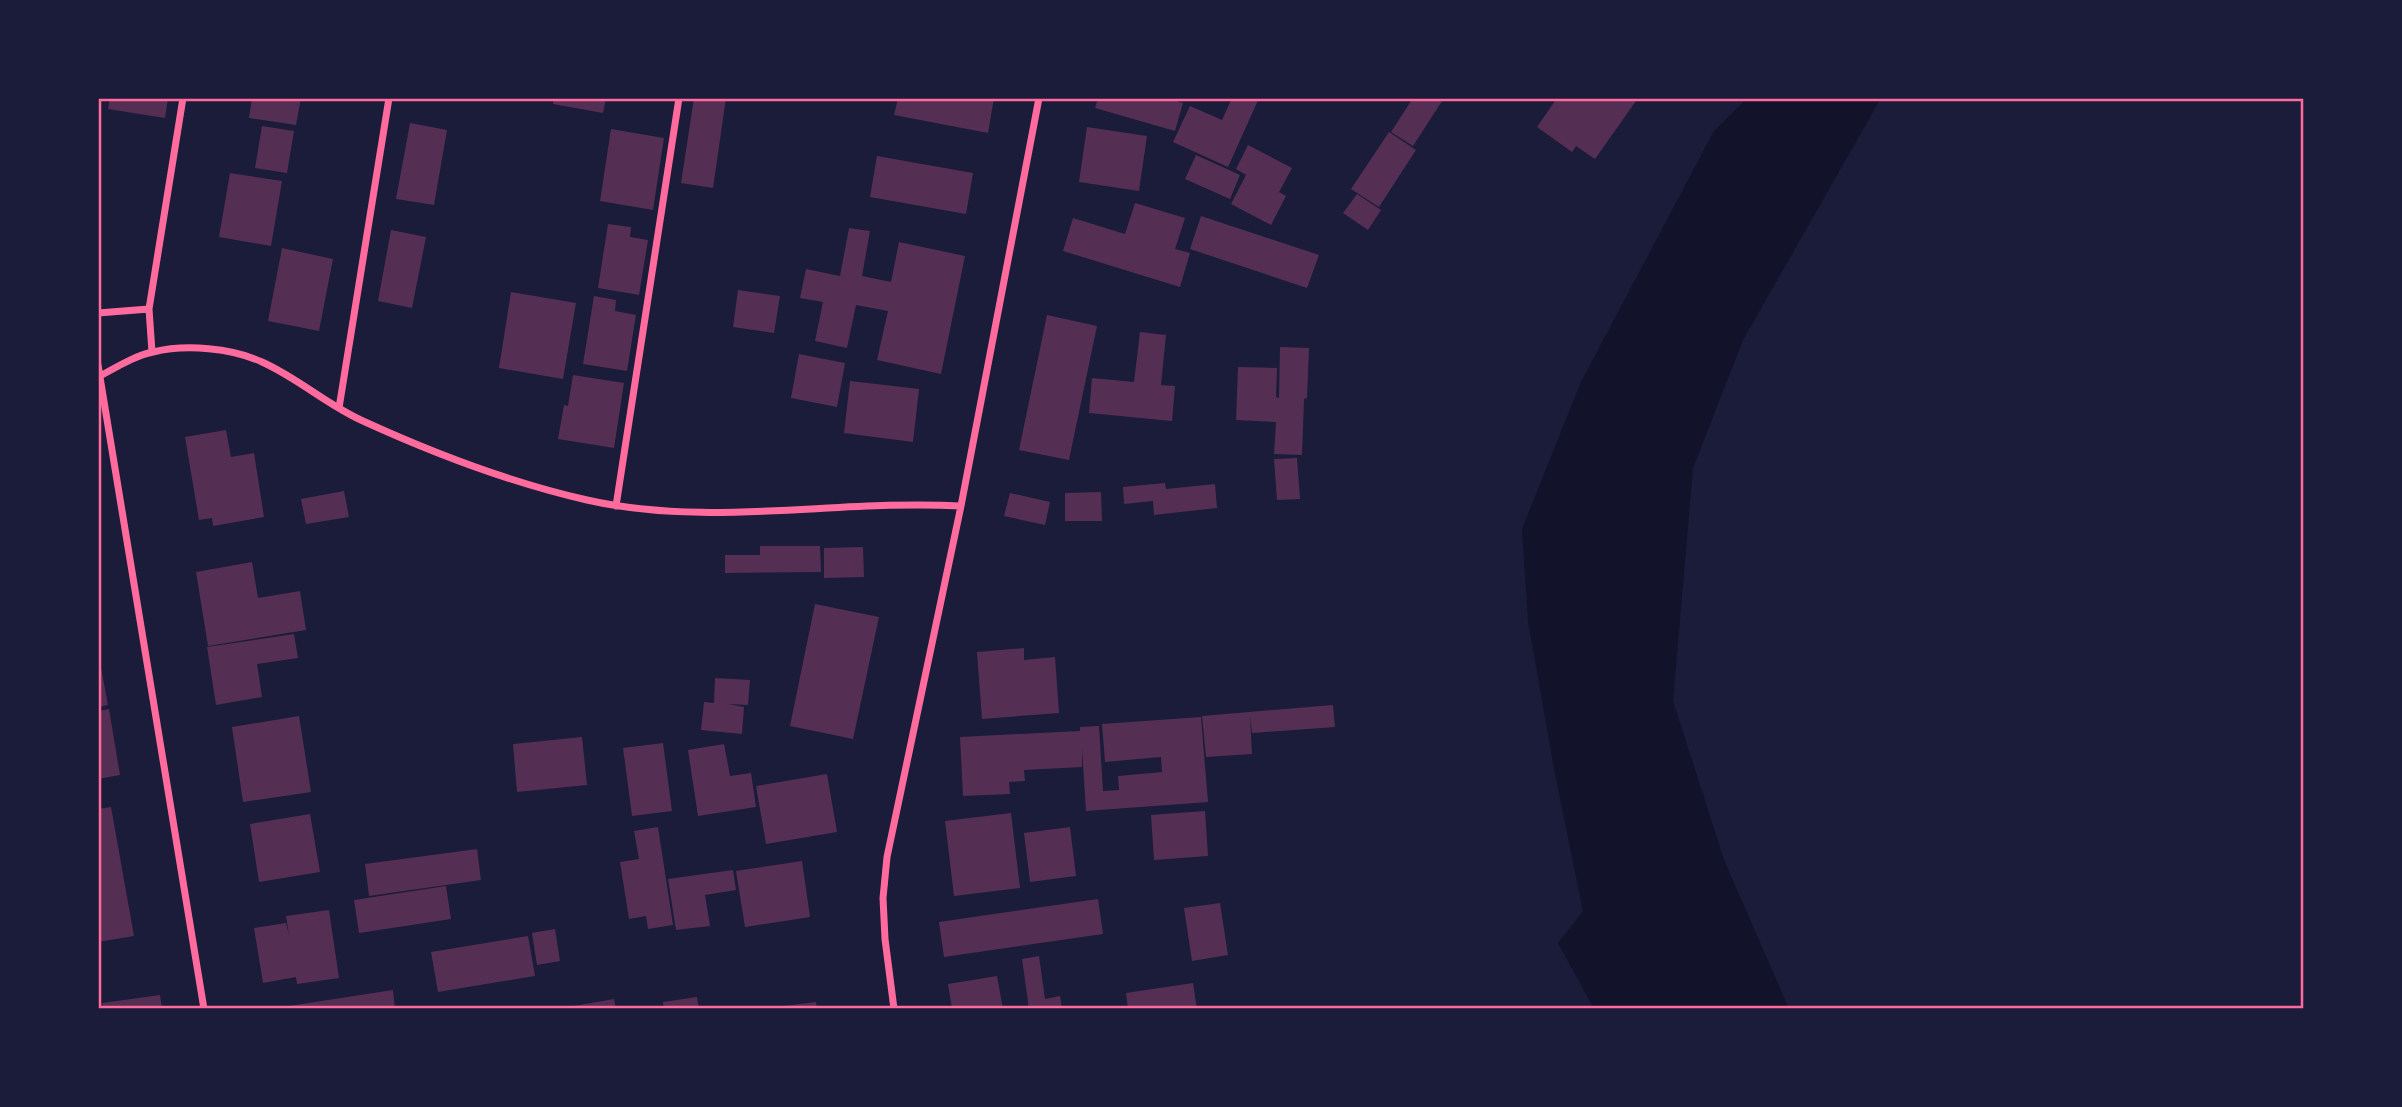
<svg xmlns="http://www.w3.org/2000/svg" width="2402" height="1107" font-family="'DejaVu Sans',sans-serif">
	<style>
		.water { fill: #12122b }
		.building { fill: #542f53 }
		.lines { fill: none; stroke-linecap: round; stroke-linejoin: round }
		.minor { stroke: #ff6b9d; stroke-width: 7 }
		.neatline { fill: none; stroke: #ff6b9d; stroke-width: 2.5 }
	</style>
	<rect width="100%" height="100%" fill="#1b1b3a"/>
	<!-- water -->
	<path class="water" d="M1747,98H1881L1743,340L1693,468L1673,701L1724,860L1789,1009H1594L1558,943L1583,911L1555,774L1528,621L1522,529L1581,382L1714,131Z"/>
	<!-- building -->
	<path class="building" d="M110,98H168L165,118L108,109Z
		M252,98H301L296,125L249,118Z
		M554,98H606L603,113L553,104Z
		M694,98H726L713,188L681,183Z
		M898,98H994L988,133L894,115Z
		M1098,98H1167L1183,103L1175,131L1095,108Z
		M1232,98H1259L1228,167L1173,142L1190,106L1222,120Z
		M1413,98H1444L1413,146L1391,132Z
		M1557,98H1633L1636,101L1595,159L1576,146L1572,152L1537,127Z
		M410,123L447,130L434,205L396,199Z
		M262,126L294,131L287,173L255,168Z
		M1087,127L1147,136L1139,191L1079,182Z
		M611,129L664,138L653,210L600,201Z
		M1389,132L1416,150L1379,207L1351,189Z
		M1248,145L1292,168L1279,192L1286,196L1271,225L1231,204L1246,175L1236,169Z
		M1196,155L1240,175L1230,199L1185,179Z
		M877,156L973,173L966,214L870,197Z
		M230,173L282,181L271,246L219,237Z
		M1357,194L1381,210L1368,230L1343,213Z
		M1135,203L1185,218L1175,249L1190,253L1180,287L1063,251L1073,218L1125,234Z
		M1201,216L1319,255L1307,288L1190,249Z
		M608,224L631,227L630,237L648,240L639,295L598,288Z
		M849,228L870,231L862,276L891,282L899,242L965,256L941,374L877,360L888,311L856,305L847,348L815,341L823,302L800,298L806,269L840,276Z
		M391,230L426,237L412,308L378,301Z
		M282,248L333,259L319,331L268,321Z
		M738,290L780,296L774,333L733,327Z
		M511,292L576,303L563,379L499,368Z
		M594,296L616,300L615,311L636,315L627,371L583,364Z
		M1047,315L1097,326L1069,460L1019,450Z
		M1140,332L1166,335L1161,385L1175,386L1172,421L1089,413L1092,378L1134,382Z
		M1280,347L1309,348L1307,398L1304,399L1302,455L1274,454L1276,422L1236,420L1238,367L1277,368L1276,397L1279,398Z
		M799,354L845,363L837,407L791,398Z
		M573,375L624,383L614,448L558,439L564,405L568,406Z
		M850,381L919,389L913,442L844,433Z
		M226,430L231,457L254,453L264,517L213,526L212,518L199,520L185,437Z
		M1297,458L1300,499L1277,500L1274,459Z
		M1165,483L1166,489L1215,484L1217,508L1154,515L1153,501L1124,504L1123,487Z
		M344,491L349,517L306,524L301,499Z
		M1101,492L1102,521H1065V493Z
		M1010,493L1050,502L1045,525L1004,516Z
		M760,546H820L821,572L725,573V555H760Z
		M863,547L864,577L824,578V548Z
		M252,562L258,598L300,591L306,630L208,646L196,572Z
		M815,604L879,617L853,739L790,726Z
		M294,634L298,658L257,664L262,697L216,705L207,647Z
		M1024,648V660L1055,657L1059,713L982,719L977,652Z
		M100,662L108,705L98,707V663Z
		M715,678L750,680L748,705L728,704L744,707L742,734L701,730L704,702L714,703Z
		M1333,705L1335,727L1252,733L1250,716L1252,754L1206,757L1202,716Z
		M109,709L120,775L98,779V711Z
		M299,716L311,792L243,802L232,727Z
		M1201,717L1208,802L1086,811L1082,749V767L1024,770L1025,781L1009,782L1010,794L963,796L960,737L1080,731V727L1099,726L1103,791L1119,790L1118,776L1162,772L1161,757L1105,762L1102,724Z
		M582,737L587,785L517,792L513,744Z
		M663,743L672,811L632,816L623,748Z
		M724,744L730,776L751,773L756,807L698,816L688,750Z
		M827,774L837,832L766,844L756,786Z
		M111,807L134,936L98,942V809Z
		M1205,811L1208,856L1154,860L1151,815Z
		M1011,813L1020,888L954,896L945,821Z
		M310,814L320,872L259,882L250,824Z
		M658,827L673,925L648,929L646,916L629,919L620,862L639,859L634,831Z
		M1070,827L1076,876L1030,882L1024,833Z
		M477,849L481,880L369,896L365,864Z
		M802,861L810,917L745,927L736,871Z
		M733,870L736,890L705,895L710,926L676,930L668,879Z
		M446,886L451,919L359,933L354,900Z
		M1098,899L1103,934L944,957L939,922Z
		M1220,903L1228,955L1192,961L1184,908Z
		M329,910L339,978L297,984L296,977L263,983L254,928L286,923L289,935L286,916Z
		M555,929L560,961L537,965L532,933Z
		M528,936L535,976L438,992L431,952Z
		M1039,956L1045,999L1060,996L1062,1009H1029L1022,959Z
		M997,976L1003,1009H952L948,984Z
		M1193,983L1197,1009H1128L1126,993Z
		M393,990L395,1009H282V1007Z
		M160,995L162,1009H103L102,1003Z
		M697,997L699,1009H664L663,1002Z
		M614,999L616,1009H562V1008Z
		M816,1002L817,1009H776V1007Z"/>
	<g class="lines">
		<!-- minor -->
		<path class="minor" d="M149,309L152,352
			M98,313L149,309L183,98
			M98,365L204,1009
			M100,376C117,367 134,356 153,352C186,344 232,348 262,362C298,378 327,405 363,421C433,453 512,483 587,500C710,528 837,499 961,506
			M339,408L389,98
			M616,506L679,98
			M894,1009L885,939L883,898L887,857L961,506L1039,98"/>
	</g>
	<!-- border -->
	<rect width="2402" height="1107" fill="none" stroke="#1b1b3a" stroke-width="200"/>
	<rect x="100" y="100" width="2202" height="907" class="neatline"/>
</svg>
